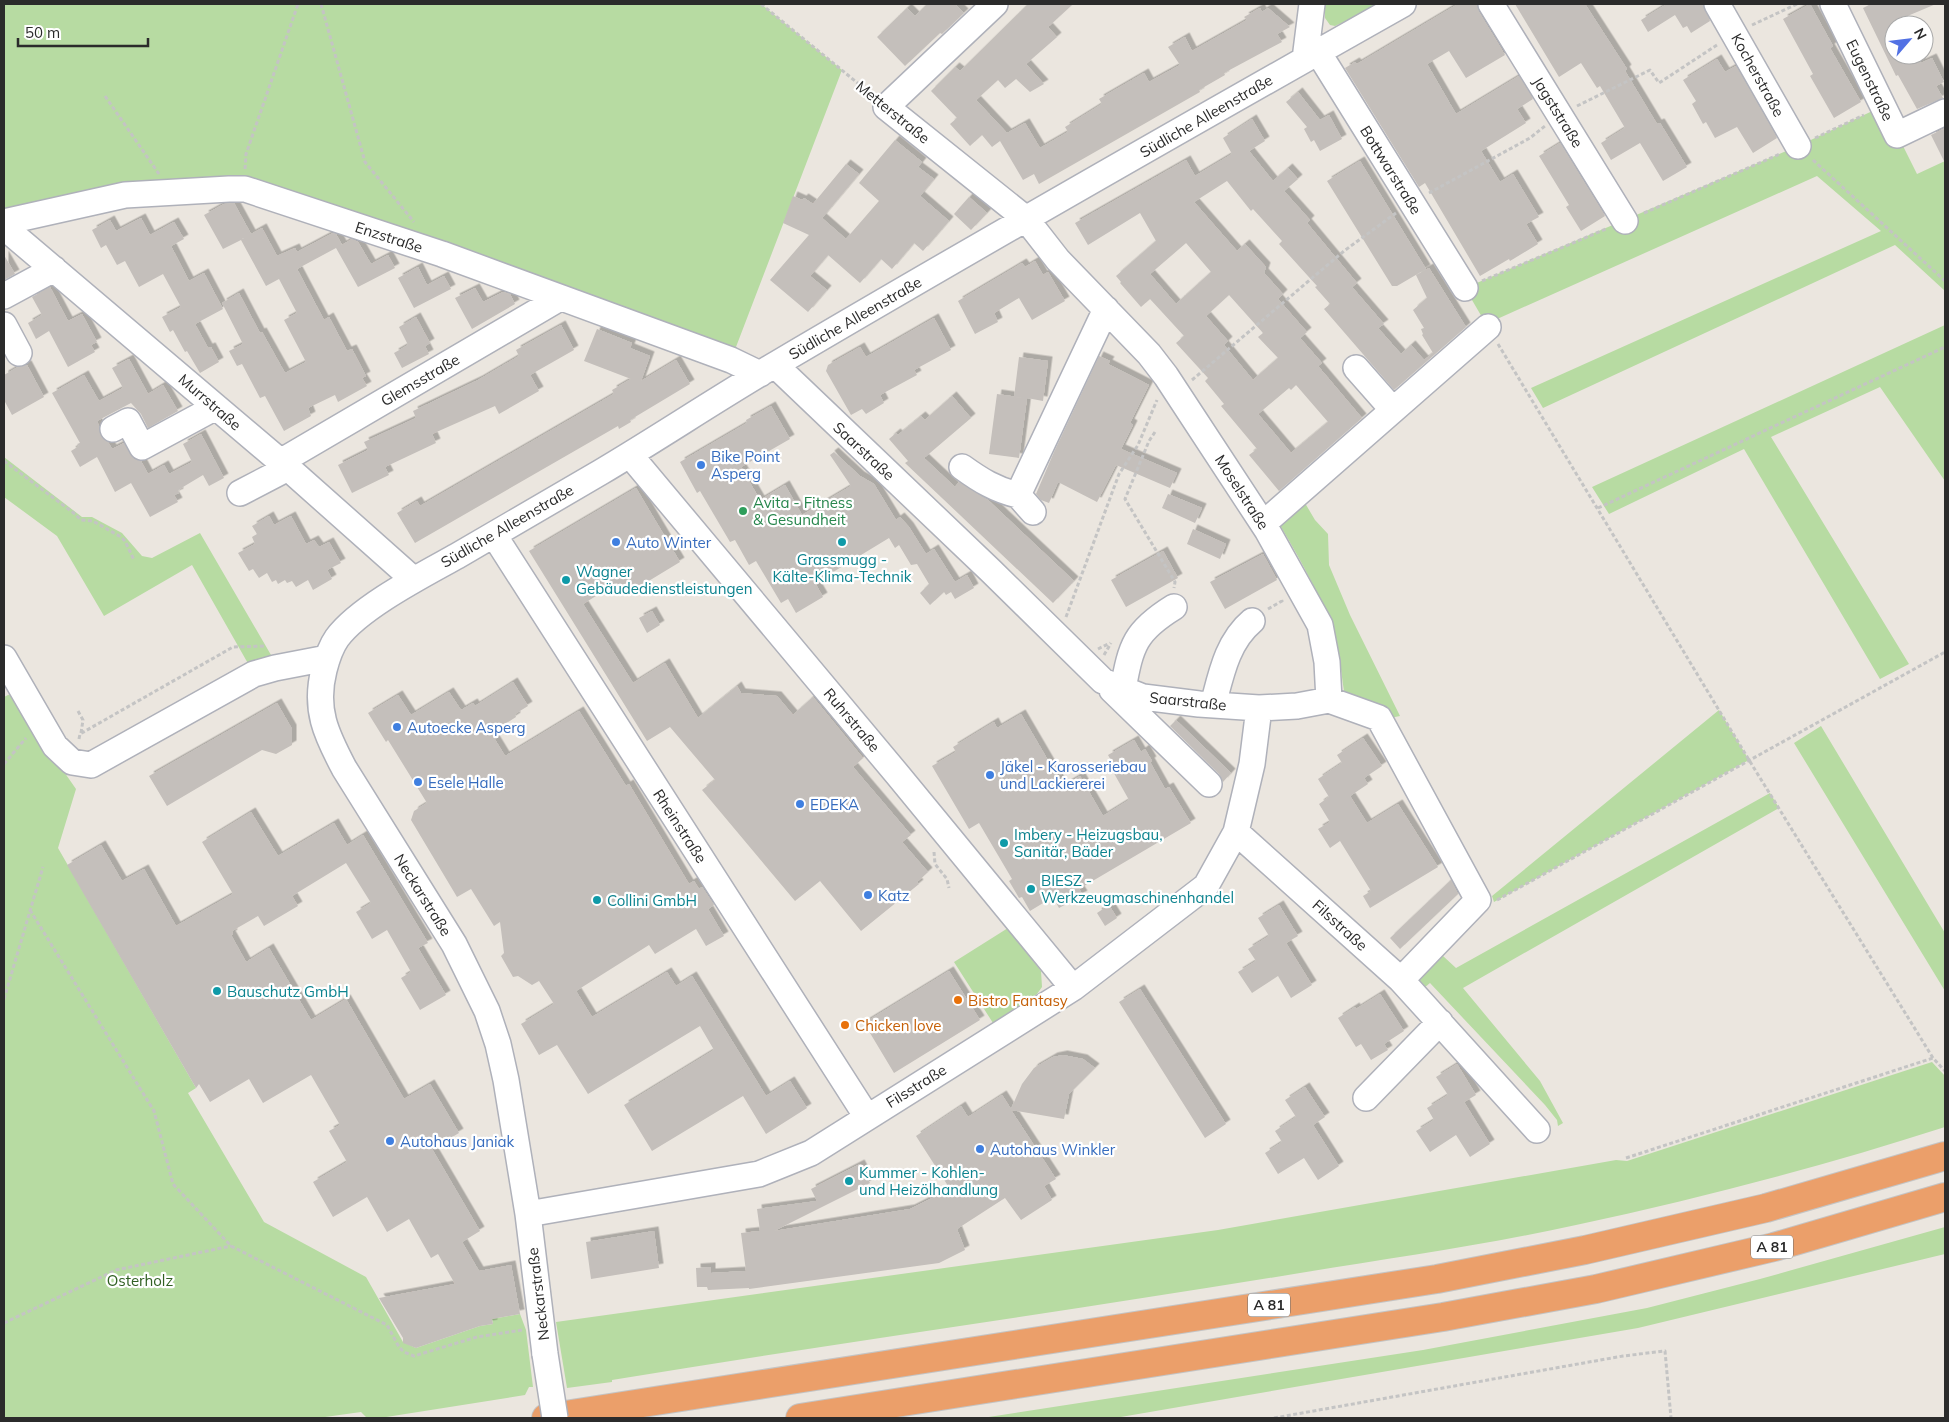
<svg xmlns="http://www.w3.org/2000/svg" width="1949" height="1422" font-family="Mulish,sans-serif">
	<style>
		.green { fill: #b7dba2 }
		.building { fill: #c4bfbb; fill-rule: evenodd; filter: url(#shadow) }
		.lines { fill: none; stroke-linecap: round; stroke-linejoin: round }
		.minor-casing { stroke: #afb1ba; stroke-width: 28 }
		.highway-casing { stroke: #c4c4c4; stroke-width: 30 }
		.path { stroke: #c4c4c4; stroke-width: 3; stroke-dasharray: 4 2.5; stroke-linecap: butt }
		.minor { stroke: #fff; stroke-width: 25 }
		.highway { stroke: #eb9f6a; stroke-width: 28 }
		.minor-bridge-casing { stroke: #afb1ba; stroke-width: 28; stroke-linecap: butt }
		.minor-bridge { stroke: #fff; stroke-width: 25 }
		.shop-dot { fill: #3f7fe0; stroke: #fff; stroke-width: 2 }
		.leisure-dot { fill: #2e9e5b; stroke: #fff; stroke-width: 2 }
		.culture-dot { fill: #0f9aa8; stroke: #fff; stroke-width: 2 }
		.food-dot { fill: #e8710a; stroke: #fff; stroke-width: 2 }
		.labels { text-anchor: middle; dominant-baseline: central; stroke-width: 4.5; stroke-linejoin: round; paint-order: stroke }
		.shield { fill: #fff; stroke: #6b6b6b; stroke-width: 1 }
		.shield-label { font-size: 14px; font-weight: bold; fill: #2b2b2b }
		.street-label { font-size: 15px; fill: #2b2b2b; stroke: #fff }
		.shop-label { font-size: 15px; fill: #366cbe; stroke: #fff; text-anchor: start }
		.leisure-label { font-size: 15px; fill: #27864d; stroke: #fff; text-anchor: start }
		.culture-label { font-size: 15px; fill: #0d838f; stroke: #fff; text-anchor: start }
		.food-label { font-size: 15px; fill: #c56008; stroke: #fff; text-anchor: start }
		.park-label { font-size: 15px; fill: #316023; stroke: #fff }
	</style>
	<defs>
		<filter id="shadow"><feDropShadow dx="4.5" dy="-4.5" stdDeviation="0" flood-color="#0004"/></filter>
	</defs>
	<rect width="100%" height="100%" fill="#ebe6df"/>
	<!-- green -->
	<path class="green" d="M4,4H761L842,70L731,360L245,189L4,222Z
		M1325,4H1382L1335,26L1330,25L1325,18Z
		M1883,106L1917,174L1945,161V291L1895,245L1543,408L1531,388L1881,231L1817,176L1486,324L1465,288L1798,146Z
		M1945,325V481L1880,387L1771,437L1909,664L1880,679L1744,449L1609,514L1592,487Z
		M4,457L82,517H92L122,533L142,556L152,558L200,533L278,667L254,674L192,565L104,616L57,536L4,497Z
		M1302,498L1315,520L1328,534L1329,565L1350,615L1400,716L1390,718L1367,700L1344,691C1341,672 1340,653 1334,634C1322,597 1297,554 1277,520Z
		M10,694L76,789L58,848L196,1088L188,1093L264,1222L366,1277L403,1342L416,1348L480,1326L493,1324L492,1319L520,1314L526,1330L533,1387H529L525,1395L380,1418H367L361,1412L318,1418H4V697Z
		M1719,710L1749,760L1494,902L1492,896Z
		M1821,726L1945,933V991L1794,743Z
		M1770,793L1779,808L1463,988L1540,1081L1563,1123L1558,1126L1557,1120L1545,1105L1430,983L1424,988L1417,981L1443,956L1456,968Z
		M1008,928L1041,971L1042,987L1037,994L993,1023L954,962Z
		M1932,1062L1945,1076V1127C1824,1166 1701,1198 1576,1225C1485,1245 1392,1258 1300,1273C1071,1311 841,1342 612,1380V1382L567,1388L556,1322L1218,1230L1616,1160L1627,1161Z
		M1945,1227V1254L1638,1328L1115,1418H982L1423,1350L1647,1308L1760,1279Z"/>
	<!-- building -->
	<path class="building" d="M927,4H955L964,13L942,34L940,33L905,66L877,37L907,8L915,16Z
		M1028,4H1073L1048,27L1057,37L1026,64L1044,84L1030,92L1016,79L1005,88L998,80L976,100L1007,133L1025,123L1040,148L1068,132L1065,127L1102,104L1099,99L1144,73L1149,82L1180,65L1168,47L1185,37L1192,51L1247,20L1244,17L1260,8L1262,12L1268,8L1290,27L1277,34L1282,42L1224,73L1225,75L1199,90L1200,92L1039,184L1034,174L1023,180L1000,141L992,147L982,135L970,146L950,124L957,118L931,91L955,67L960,71Z
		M1458,4H1477L1479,12L1505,55L1466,78L1449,51L1427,64L1456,114L1519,76L1533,99L1517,109L1526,123L1481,151L1500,182L1513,174L1539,217L1526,224L1538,244L1510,261L1509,259L1480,276L1425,183L1419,187L1345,68L1355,62L1357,64Z
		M1515,4H1585L1627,69L1625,71L1657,124L1660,123L1687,167L1663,181L1640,143L1611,160L1601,143L1625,128L1600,86L1597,88L1581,63L1559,77Z
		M1667,4H1703L1710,21L1691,33L1687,26L1683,28L1675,15L1648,32L1641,20Z
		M1810,4L1833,46L1830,48L1861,102L1834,118L1810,76L1813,74L1783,19Z
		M1871,4H1936L1898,20L1901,25H1894V55H1916L1921,63L1932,58L1944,82L1936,86L1943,98L1917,109L1898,75L1896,76L1863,8Z
		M1717,59L1725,72L1736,66L1777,138L1753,153L1737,127L1715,138L1706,122L1703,124L1692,104L1696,101L1683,80Z
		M1298,92L1320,120L1329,115L1342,139L1320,151L1314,140L1311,142L1304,129L1307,127L1286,102Z
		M1252,119L1265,141L1249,151L1273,181L1288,168L1298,179L1284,191L1310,220L1307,223L1357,283L1352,287L1384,324L1378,328L1401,354L1411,345L1424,360L1433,353L1422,335L1423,334L1421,329L1424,328L1413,310L1427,298L1416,275L1429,268L1466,327L1394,390L1324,309L1330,304L1315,287L1317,286L1279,244L1282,241L1253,209L1251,211L1227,181L1194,202L1237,251L1245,244L1266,267L1264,273L1283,294L1278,299L1307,332L1300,338L1322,363L1318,366L1362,418L1279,491L1249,455L1257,449L1221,406L1224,404L1205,381L1208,378L1176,343L1184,336L1150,299L1141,307L1120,283L1121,282L1116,276L1156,241L1140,213L1088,245L1075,223L1186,160L1195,176L1232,154L1223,138ZM1186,243L1211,272L1176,304L1150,274ZM1229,295L1263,333L1258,337L1278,358L1253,380L1224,345L1228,341L1206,316ZM1296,385L1328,422L1291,453L1258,414L1289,388L1291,390Z
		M1945,128V163L1931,135Z
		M895,140L922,162L918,167L934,179L920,196L949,221L923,251L914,243L892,269L881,259L860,283L828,255L810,276L827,290L808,312L770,280L809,235L783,223L793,196L802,200L804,198L813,204L846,164L859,174L822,218L846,239L879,201L859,183Z
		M1560,143L1605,216L1581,231L1566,207L1569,205L1539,156Z
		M1360,161L1426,269L1397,286H1392L1327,181Z
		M969,197L987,213L971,230L954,214Z
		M234,203L251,234L242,239L262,228L277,256L295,248L297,252L333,233L336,234L342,245L352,239L358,242L371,264L388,255L395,268L358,287L336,248L297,269L324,320L329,317L347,351L352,349L366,376L362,378L367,386L338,402L335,395L308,408L311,416L284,431L265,396L260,398L242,364L237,366L229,351L243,344L222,303L239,293L260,333L262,332L285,373L306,362L284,320L297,313L279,279L266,286L241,240L223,249L204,215L224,204Z
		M141,218L150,235L174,222L184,239L171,246L189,281L204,273L223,309L195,324L208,348L211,347L219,362L200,373L187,351L185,352L173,330L170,332L162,317L181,307L163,274L139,287L125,261L117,265L106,245L101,248L92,230L110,220L116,231Z
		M4,255L15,274L4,280Z
		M1035,261L1043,275L1048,272L1065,301L1032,320L1019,298L994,313L998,322L975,334L958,301L1022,263L1025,267Z
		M418,267L427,285L444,276L451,289L414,308L398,278Z
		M50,287L68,321L82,314L97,342L91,345L95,352L68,367L49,331L36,339L28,323L42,315L32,297Z
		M475,288L483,302L503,292L510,294L515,304L472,329L455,298Z
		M416,317L430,343L425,346L429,354L402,368L394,353L408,345L399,327Z
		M934,318L951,350L914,370L917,375L880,395L884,403L866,414L862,409L851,415L826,371L828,365L860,347L866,357Z
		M561,325L574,350L530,375L539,391L499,414L495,406L432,434L436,443L385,467L389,475L352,493L338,465L368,450L364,442L416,418L413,411L478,380L519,356L516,350Z
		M597,329L632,343L630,348L650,356L641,381L676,360L690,384L630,420L631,422L619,429L618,426L415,543L397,513L417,501L420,506L614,394L612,390L631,379L584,361Z
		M1099,356L1110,361L1108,364L1149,385L1130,423L1133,425L1121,449L1177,473L1170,488L1116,465L1097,502L1058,482L1049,503L1041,500L1036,494L1054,452Z
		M1019,357L1048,361L1043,401L1027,398L1019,458L989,454L997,394L1026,398L1014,397Z
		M129,359L148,394L163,385L178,411L148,428L141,414L131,403L97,421L99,426L101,436L108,442L112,449L124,443L130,454L134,459L141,461L148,474L164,465L169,474L192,462L183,444L201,434L224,478L209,486L203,475L178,490L179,493L174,495L178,502L150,517L131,483L115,492L97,457L80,467L71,451L79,446L77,444L80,443L52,393L84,375L99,401L123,388L112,368Z
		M27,365L44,397L12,415L4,400V375L18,367Z
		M952,396L971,418L924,458L955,487L959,482L988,500L1074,581L1053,603L905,463L908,461L889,439L896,433L898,435L921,416L925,420Z
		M771,406L790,439L741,467L760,500L785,485L802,515L851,486L830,455L834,452L860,476L874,484L896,520L900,517L909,527L926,554L934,549L955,582L967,575L974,588L955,599L951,592L946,595L944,592L930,605L920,593L929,584L917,564L911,565L899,545L895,548L889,538L815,583L823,597L796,613L788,599L781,603L756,561L749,565L735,540L730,542L700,491L697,493L680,462L747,423L746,420Z
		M636,488L680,562L624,596L617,583L583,604L633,683L665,663L698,718L737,686L741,693L777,696L793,715L813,697L863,758L853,767L911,835L902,842L928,872L917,882L919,884L861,931L820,881L795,901L702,790L715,780L670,727L647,741L529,551Z
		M1168,494L1202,508L1195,523L1162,508Z
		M269,516L274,525L291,516L306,544L314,540L319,547L329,542L341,563L327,570L332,579L313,590L308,580L296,587L292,581L287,583L285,580L278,584L276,580L272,582L267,573L259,578L253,569L249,571L238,553L255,544L252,537L257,534L252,526Z
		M1193,529L1226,544L1220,559L1187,544Z
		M1163,551L1178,578L1126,607L1111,580Z
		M1263,554L1277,580L1225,609L1210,582Z
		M652,611L660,625L647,633L639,618Z
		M513,682L528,706L515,714L516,717L491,733L505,756L579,711L626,786L629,784L689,884L694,881L699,889L702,887L714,905L708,909L724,936L706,946L696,929L655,954L649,945L576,991L592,1017L667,972L676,986L692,976L766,1096L790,1081L807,1108L766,1134L743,1096L652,1151L624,1105L714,1050L700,1026L588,1094L557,1045L539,1055L521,1024L554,1004L539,981L532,985L518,976L513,977L501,956L504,953L500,922L494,926L471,889L457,897L411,820L414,811L427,803L388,740L386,742L368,713L398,695L411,715L449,692L461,710L473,703L475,706Z
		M277,703L292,729V745L276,754L262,750L167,806L149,776Z
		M1021,714L1063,786L1080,776L1103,816L1129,800L1111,768L1114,766L1108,755L1134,740L1141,752L1145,749L1152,761L1150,762L1165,789L1169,787L1191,823L1079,889L1083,895L1059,908L1053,897L1030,911L1022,897L1019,898L1009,881L1012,879L979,823L969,829L932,766L956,752L953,747L994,722L997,728Z
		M1176,720L1231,773L1223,782L1219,774L1170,726Z
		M1363,738L1382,766L1364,778L1368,784L1350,796L1367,823L1398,804L1438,867L1370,908L1363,896L1371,891L1340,841L1330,848L1318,829L1330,822L1319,804L1329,797L1318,779L1342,763L1337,755Z
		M251,812L278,856L334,823L347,845L363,835L428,943L418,948L446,995L420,1010L401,978L411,972L387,930L372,939L356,912L371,903L346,863L292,896L298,906L264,926L258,916L232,931L233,934L231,935L246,962L269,948L311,1020L346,999L404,1099L430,1084L459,1133L432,1149L480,1231L462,1242L479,1271L511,1265L520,1314L492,1319L493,1324L480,1326L416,1348L403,1343V1338L379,1298L455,1284L438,1254L431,1258L409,1219L387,1232L367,1197L333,1217L313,1182L347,1162L329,1131L340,1125L311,1075L263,1103L249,1079L210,1102L199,1084L196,1088L67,865L101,845L122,881L144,869L176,926L233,894L202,842Z
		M1451,880L1458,894L1400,949L1390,938Z
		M1109,905L1117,918L1105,926L1097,913Z
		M1279,905L1298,936L1286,943L1312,985L1291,998L1278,976L1252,993L1238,972L1256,961L1248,949L1269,936L1258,918Z
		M949,971L980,1020L894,1073L864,1023Z
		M1140,989L1226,1124L1205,1138L1119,1002Z
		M1380,994L1404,1031L1384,1044L1388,1050L1371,1060L1361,1044L1356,1047L1338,1018L1355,1007L1356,1009Z
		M1063,1055L1083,1059L1095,1068L1069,1094L1064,1119L1011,1110L1056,1179L1044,1186L1052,1200L1021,1220L1005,1198L957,1229L965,1250L939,1263L749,1289V1288L708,1290L707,1287H697L696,1268L711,1267V1273L746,1271L741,1233L760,1231L757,1209L817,1201L811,1189L860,1164L870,1183L774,1231L910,1209L950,1189L916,1136L961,1106L968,1117L1002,1095L1011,1109L1022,1084L1034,1068L1053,1057Z
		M1457,1064L1476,1095L1464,1102L1490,1144L1470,1157L1456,1135L1430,1152L1416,1131L1434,1120L1427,1108L1448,1095L1436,1077Z
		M1305,1087L1325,1117L1313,1125L1339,1166L1318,1180L1304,1158L1278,1174L1265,1153L1282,1142L1275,1131L1296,1117L1285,1100Z
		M654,1231L659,1268L591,1279L586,1242Z"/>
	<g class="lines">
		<!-- minor casing -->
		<g class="minor-casing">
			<path id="minor" d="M995,4L886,107L1026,219L1058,260L1149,354L1166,376L1267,530L1320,625L1327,662L1329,700
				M1491,4L1625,221
				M1717,4L1798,146
				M1833,4L1897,135L1945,112
				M1318,52L1465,288
				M1305,59L1312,4
				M4,222L125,195L229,189H245L442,254L731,360L760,374
				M4,227L288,468L414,580
				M4,296L54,269
				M4,325L19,353
				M775,365L991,571L1103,681L1143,697L1199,704L1259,708L1297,706L1329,700L1379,718L1478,900L1401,980
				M1356,368L1393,410
				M113,429L128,421L142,447L216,407
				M630,455L897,774L1073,988
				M280,462L560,298
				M962,467C980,480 996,490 1018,495L1106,309
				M240,493L288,468
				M1018,495L1033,512
				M1263,524L1488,327
				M494,535L867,1117
				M4,658L55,746L72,762L91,765L254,674L275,668L327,658
				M1123,689C1131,645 1135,631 1174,607
				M1112,690L1209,784
				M1213,705C1221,675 1227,642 1252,621
				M1236,832L1401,980L1537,1130
				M1366,1098L1440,1022
				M528,1214L759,1174L811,1153L1073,988L1206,886L1236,832L1252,764L1259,708
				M545,1354L528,1214L506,1080L498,1044L487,1011L454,944L344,768C326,734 314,709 324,670C327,658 330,648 337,638C360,607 423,575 457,556C505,528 553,500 601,472C660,437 718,398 778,363C985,241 1194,122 1403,4"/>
		</g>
		<!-- highway casing -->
		<g class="highway-casing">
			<path id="highway" d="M546,1418L1437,1279L1585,1250L1766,1208L1945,1156
				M800,1418L1443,1317L1596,1289L1774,1247L1945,1197"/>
		</g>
		<!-- path -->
		<path class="path" d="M321,4L365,162L414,222
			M761,4L871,94
			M1752,25L1797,4
			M105,96L159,174
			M1577,106L1650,70L1659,83L1717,45
			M1815,138L1864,115
			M1813,160L1945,281
			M245,169L246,154L298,4
			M1429,193L1530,138L1545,126
			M1644,213L1780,154
			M1482,281L1606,229
			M1498,344L1749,760L1933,1058L1945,1071
			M1192,380L1344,251L1396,213
			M1155,432L1149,441L1125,499L1175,582L1174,588
			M4,461L75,514L81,520L93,521L121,537L125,541L134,560
			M1598,508L1945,347
			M1268,609L1282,601L1281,599
			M1066,617L1119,474L1138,445L1157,400
			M1098,649L1110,643
			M1104,655L1111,643
			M78,711L83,720L81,733
			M79,739L80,734L233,647L266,646
			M4,764L26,738
			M934,852L935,864L947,879L949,888
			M1497,900L1945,652
			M30,910L154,1111L173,1184L231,1246L387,1325L399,1347L404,1352L414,1356L477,1337L522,1330
			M4,999L43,867
			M1626,1158L1933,1058
			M4,1323L116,1270L231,1246
			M1274,1418L1623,1356L1665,1351L1671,1418"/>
		<!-- minor -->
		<use href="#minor" class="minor"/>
		<!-- highway -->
		<use href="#highway" class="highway"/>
		<!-- minor-bridge casing -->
		<g class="minor-bridge-casing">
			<path id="minor-bridge" d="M545,1354L555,1418"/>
		</g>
		<!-- minor-bridge -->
		<use href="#minor-bridge" class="minor-bridge"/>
	</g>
	<!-- markers -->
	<g class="shop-dot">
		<circle cx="701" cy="465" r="5"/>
		<circle cx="616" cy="542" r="5"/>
		<circle cx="397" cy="727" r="5"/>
		<circle cx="990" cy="775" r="5"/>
		<circle cx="418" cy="782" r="5"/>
		<circle cx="800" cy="804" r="5"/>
		<circle cx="868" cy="895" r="5"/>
		<circle cx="390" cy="1141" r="5"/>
		<circle cx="980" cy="1149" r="5"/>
	</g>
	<circle class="leisure-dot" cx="743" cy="511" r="5"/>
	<g class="culture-dot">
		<circle cx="842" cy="542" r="5"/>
		<circle cx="566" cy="580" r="5"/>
		<circle cx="1004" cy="843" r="5"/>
		<circle cx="1031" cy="889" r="5"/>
		<circle cx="597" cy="900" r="5"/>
		<circle cx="217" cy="991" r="5"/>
		<circle cx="849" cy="1181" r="5"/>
	</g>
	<g class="food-dot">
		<circle cx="958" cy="1000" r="5"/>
		<circle cx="845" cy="1025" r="5"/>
	</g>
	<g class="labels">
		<!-- shield labels -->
		<g class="shield">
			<rect x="1751" y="1235.5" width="42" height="23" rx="4"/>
			<rect x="1248" y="1293.5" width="42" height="23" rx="4"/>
		</g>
		<g class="shield-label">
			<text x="1772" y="1247">A 81</text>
			<text x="1269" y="1305">A 81</text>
		</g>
		<!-- street labels -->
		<g class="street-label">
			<text transform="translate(1758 75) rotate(61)">Kocherstraße</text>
			<text transform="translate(1870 80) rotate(64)">Eugenstraße</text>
			<text transform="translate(893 112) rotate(39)">Metterstraße</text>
			<text transform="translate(1558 112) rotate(58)">Jagststraße</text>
			<text transform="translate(1206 116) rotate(-30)">Südliche Alleenstraße</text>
			<text transform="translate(1391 170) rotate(58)">Bottwarstraße</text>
			<text transform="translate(389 237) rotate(18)">Enzstraße</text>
			<text transform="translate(855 318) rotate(-30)">Südliche Alleenstraße</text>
			<text transform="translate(420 380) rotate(-30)">Glemsstraße</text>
			<text transform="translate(210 402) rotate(41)">Murrstraße</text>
			<text transform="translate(864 451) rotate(43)">Saarstraße</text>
			<text transform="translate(1242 492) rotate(57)">Moselstraße</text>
			<text transform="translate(507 526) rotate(-30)">Südliche Alleenstraße</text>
			<text transform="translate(1188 701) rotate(6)">Saarstraße</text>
			<text transform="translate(852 720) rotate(50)">Ruhrstraße</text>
			<text transform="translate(680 826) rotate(57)">Rheinstraße</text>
			<text transform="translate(423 895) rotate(58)">Neckarstraße</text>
			<text transform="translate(1340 925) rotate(42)">Filsstraße</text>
			<text transform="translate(916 1086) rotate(-32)">Filsstraße</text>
			<text transform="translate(538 1294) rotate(-97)">Neckarstraße</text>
		</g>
		<!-- shop labels -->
		<g class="shop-label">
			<text x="711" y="456">Bike Point<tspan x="711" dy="17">Asperg</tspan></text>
			<text x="626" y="542">Auto Winter</text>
			<text x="407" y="727">Autoecke Asperg</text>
			<text x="1000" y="766">Jäkel - Karosseriebau<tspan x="1000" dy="17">und Lackiererei</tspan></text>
			<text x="428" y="782">Esele Halle</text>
			<text x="810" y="804">EDEKA</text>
			<text x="878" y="895">Katz</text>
			<text x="400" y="1141">Autohaus Janiak</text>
			<text x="990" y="1149">Autohaus Winkler</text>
		</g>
		<!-- leisure labels -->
		<g class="leisure-label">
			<text x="753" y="502">Avita - Fitness<tspan x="753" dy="17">&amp; Gesundheit</tspan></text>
		</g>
		<!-- culture labels -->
		<g class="culture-label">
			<text x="842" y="559" text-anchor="middle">Grassmugg -<tspan x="842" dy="17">Kälte-Klima-Technik</tspan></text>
			<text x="576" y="571">Wagner<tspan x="576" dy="17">Gebäudedienstleistungen</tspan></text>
			<text x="1014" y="834">Imbery - Heizugsbau,<tspan x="1014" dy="17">Sanitär, Bäder</tspan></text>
			<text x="1041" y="880">BIESZ -<tspan x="1041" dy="17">Werkzeugmaschinenhandel</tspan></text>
			<text x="607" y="900">Collini GmbH</text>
			<text x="227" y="991">Bauschutz GmbH</text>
			<text x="859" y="1172">Kummer - Kohlen-<tspan x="859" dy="17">und Heizölhandlung</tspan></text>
		</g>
		<!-- food labels -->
		<g class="food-label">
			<text x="968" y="1000">Bistro Fantasy</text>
			<text x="855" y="1025">Chicken love</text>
		</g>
		<!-- park labels -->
		<g class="park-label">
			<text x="140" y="1280">Osterholz</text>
		</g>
	</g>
	<!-- border -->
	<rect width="1949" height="1422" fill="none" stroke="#2b2b2b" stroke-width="10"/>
	<!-- north arrow -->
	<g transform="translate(1909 40) rotate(62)"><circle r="24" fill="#ffffff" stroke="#aaaaaa"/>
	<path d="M0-4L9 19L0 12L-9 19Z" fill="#5271e4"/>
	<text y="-8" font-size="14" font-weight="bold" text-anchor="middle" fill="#2b2b2b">N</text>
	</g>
	<!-- scale -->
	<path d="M18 38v8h130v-8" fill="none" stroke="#2b2b2b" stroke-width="2.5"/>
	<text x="25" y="38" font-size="15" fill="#2b2b2b" stroke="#ffffff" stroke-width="4" paint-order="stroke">50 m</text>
</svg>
